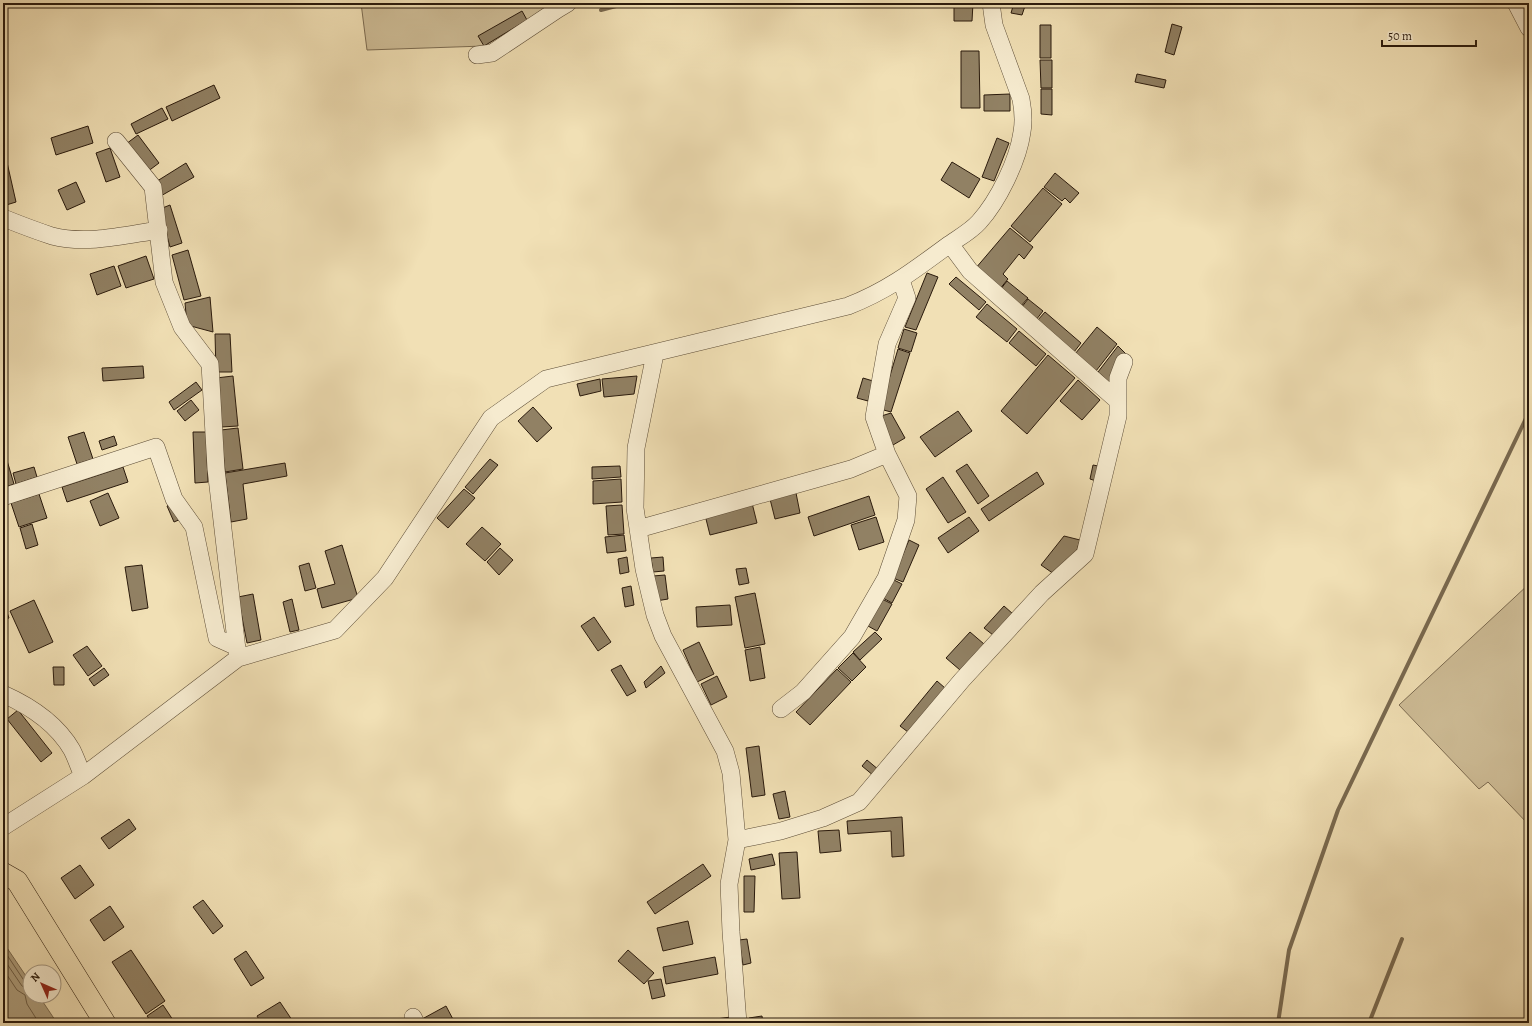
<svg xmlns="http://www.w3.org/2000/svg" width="1532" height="1026" font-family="Alegreya,serif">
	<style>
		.green { fill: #cfbe98; stroke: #7c6c52 }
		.water { fill: #ad9d7c; stroke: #79694f }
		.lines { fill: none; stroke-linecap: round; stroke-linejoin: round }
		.shore { stroke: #6c5c44; stroke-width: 1 }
		.stream { stroke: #79694f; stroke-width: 4 }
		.building { fill: #918164; stroke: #2a1a0c }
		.minor-casing { stroke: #5c4c36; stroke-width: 18 }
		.major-casing { stroke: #2a1a0c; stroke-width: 22 }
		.minor { stroke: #f6ebcf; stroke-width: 17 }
		.major { stroke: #f1e0b5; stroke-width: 21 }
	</style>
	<rect width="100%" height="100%" fill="#f1e0b5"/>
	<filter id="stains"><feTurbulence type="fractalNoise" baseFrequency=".005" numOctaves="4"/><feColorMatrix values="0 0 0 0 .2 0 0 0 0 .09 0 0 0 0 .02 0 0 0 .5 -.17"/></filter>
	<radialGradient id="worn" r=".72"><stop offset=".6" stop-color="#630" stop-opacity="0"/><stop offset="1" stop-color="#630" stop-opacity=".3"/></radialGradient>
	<!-- green -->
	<path class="green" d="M361,3H552L527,20L484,46L367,50Z
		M1529,584V825L1488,782L1479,789L1399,705Z"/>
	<!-- water -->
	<path class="water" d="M3,942L30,982V996H39L57,1023H3Z"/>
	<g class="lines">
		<!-- shore -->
		<path class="shore" d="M3,949L25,982L30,984
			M3,958L22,986L26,988L30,989
			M3,969L17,990L25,995L27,1004L39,1023"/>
		<!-- stream -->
		<path class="stream" d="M601,10L616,6L646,3
			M1278,1023L1289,950L1338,810L1529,412
			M1369,1023L1402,939"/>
	</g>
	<!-- building -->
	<path class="building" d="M954,3H973L972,21H954Z
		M1014,3H1026L1022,15L1011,13Z
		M522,11L527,20L484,46L478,36Z
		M1172,24L1182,27L1174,55L1165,52Z
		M1040,25H1051V58H1040Z
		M961,51H979L980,108H961Z
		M1040,60H1052V88H1041Z
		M1137,74L1166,80L1164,88L1135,82Z
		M214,85L220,98L172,121L166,107Z
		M1041,89H1052V115L1041,114Z
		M1010,94V111H984V95Z
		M162,108L168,119L136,134L131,124Z
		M88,126L93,143L56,155L51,138Z
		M138,135L159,163L147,172L126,144Z
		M997,138L1009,143L994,181L982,177Z
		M110,148L120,177L106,182L96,153Z
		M4,149L16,202L3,206V150Z
		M952,162L980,179L969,198L941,180Z
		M186,163L194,177L159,197L154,183Z
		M1055,173L1079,193L1070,203L1065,198L1062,201L1044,187Z
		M76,182L85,202L67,210L58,190Z
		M1043,188L1062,204L1030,242L1011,226Z
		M170,205L182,243L170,247L160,209Z
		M1010,228L1033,247L1024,259L1019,254L1003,274L1008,279L999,290L975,269Z
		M188,250L201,296L184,300L172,255Z
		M146,256L154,279L126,288L118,266Z
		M114,266L121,286L97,295L90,274Z
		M927,273L938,277L916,330L905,327Z
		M956,277L986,302L979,310L949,284Z
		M1007,281L1028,298L1020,307L1000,290Z
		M210,297L213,332L187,325L185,303Z
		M1028,299L1043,311L1036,320L1021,308Z
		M987,304L1017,329L1007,342L976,317Z
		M1045,312L1081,343L1074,352L1037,321Z
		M1097,327L1117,344L1096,371L1075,354Z
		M904,329L917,333L911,352L898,348Z
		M1019,331L1046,354L1036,366L1009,343Z
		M215,334H230L232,372H216Z
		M1118,346L1128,356L1109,382L1098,372Z
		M898,349L910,353L891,412L880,409Z
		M1048,355L1075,378L1027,434L1001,411Z
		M143,366L144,378L103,381L102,368Z
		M233,376L238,426L221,427L216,378Z
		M637,376L634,394L604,397L602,379Z
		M863,378L873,381L868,401L857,398Z
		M600,379L601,391L580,396L577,384Z
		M1078,380L1100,400L1082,420L1060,401Z
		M196,382L202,390L174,410L169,402Z
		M191,400L199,410L185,421L177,411Z
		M533,407L552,428L537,442L518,421Z
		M958,411L972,431L935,457L920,437Z
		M891,413L905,438L893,445L878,417Z
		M238,428L243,469L225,472L221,430Z
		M84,432L93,459L77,464L68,437Z
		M193,432H206L208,482L195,483Z
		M114,436L117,445L102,450L99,441Z
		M3,447L14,484L3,488Z
		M490,459L498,465L473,494L465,487Z
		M285,463L287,476L243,484L247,519L231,522L225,473Z
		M967,464L989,496L978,504L956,471Z
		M1093,465L1103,467L1099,482L1090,479Z
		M620,466L621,477L592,479V467Z
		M34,467L37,477L16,484L13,473Z
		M123,467L128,482L67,502L62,487Z
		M1037,472L1044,484L989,521L981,509Z
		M943,477L966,512L948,523L926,489Z
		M621,479L622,502L593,504V481Z
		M464,489L475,498L448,528L437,518Z
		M108,493L119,518L100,526L90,501Z
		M796,493L800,513L775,519L770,499Z
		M39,494L47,518L19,527L11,503Z
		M869,496L875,515L814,536L808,517Z
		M173,503L181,519L174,522L167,506Z
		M752,503L757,523L710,535L705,515Z
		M622,505L624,534L608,535L606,506Z
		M876,517L884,542L859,550L851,525Z
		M969,517L979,531L948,553L938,538Z
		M32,524L38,545L26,549L20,528Z
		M482,527L501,544L485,561L466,544Z
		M624,535L626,551L607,553L605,537Z
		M1064,536L1080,540L1076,553L1054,574L1041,565Z
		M909,540L919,545L903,582L893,578Z
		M342,545L358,598L322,608L317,589L335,584L325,551Z
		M500,548L513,560L499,575L487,562Z
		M627,557L629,572L620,574L618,559Z
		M663,557L664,571L653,572L651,558Z
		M309,563L316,588L305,591L299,566Z
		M142,565L148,608L132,611L125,567Z
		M746,568L749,583L739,585L736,569Z
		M665,575L668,599L656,601L653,576Z
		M892,579L902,584L892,603L883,598Z
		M631,586L634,605L625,607L622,588Z
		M755,593L765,644L745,648L735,597Z
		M253,594L261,640L247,643L238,597Z
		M292,599L299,630L290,632L283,602Z
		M882,599L892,604L877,631L868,626Z
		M34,600L53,642L29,653L10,611Z
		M3,601L9,618L3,620Z
		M730,605L732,625L697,627L696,607Z
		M1004,606L1013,614L993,635L984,628Z
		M594,617L611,642L598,651L581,626Z
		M875,632L882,639L860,660L853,652Z
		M970,632L984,644L960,670L946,658Z
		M699,642L714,674L697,682L683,650Z
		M87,646L102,666L88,676L73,655Z
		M760,647L765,678L750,681L745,650Z
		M853,653L866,667L852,681L838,668Z
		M621,665L636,691L627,696L611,670Z
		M661,666L665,673L646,688L644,682Z
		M53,667H64V685H54Z
		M104,668L109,675L94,686L89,679Z
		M837,669L851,682L810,725L796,712Z
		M717,676L727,697L711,705L701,684Z
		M937,681L945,688L908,732L900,726Z
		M18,710L52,753L41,762L7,719Z
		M759,746L765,795L752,797L746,748Z
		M867,760L879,770L874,776L862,766Z
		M785,791L790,817L779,819L773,794Z
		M902,817L904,856L892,857L891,831L848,834L847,821Z
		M129,819L136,829L109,849L101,838Z
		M839,830L841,851L820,853L818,831Z
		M797,852L800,898L782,899L779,853Z
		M772,854L775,865L751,870L749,859Z
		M703,864L711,876L655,914L647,902Z
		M80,865L94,885L75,899L61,878Z
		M744,876H755L754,912H744Z
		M203,900L223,926L213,934L193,907Z
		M110,906L124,927L104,941L90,920Z
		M688,921L693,944L663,951L657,928Z
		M747,939L751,963L743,965L739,940Z
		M131,950L165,1001L146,1014L112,962Z
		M628,950L654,973L644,984L618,961Z
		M246,951L264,978L251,986L234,959Z
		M715,957L718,974L666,984L663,967Z
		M661,979L665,996L652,999L648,981Z
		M280,1002L294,1023H261L257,1016Z
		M163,1005L175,1023H152L147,1016Z
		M446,1006L455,1023H427L424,1018Z
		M762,1016L763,1023H749V1018Z
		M731,1017L732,1023H716V1019Z"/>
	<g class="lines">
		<!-- minor casing -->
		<g class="minor-casing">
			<path id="minor" d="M1516,3L1529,28
				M477,55L492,53L558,9L568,3
				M116,141L153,187L164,282L182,327L210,364L216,469L238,658
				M6,219C21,225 37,231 52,236C87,245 125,235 159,230
				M950,244L970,271L1118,401
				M655,354L636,448L635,508L644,569L655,615L663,636L725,751L731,773L737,840L729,884L731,932L738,1023
				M3,497L156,447L174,499L194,527L217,638L237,647
				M638,529L851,469L887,454
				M3,694C30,706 57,724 72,750C76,758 79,767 83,776
				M781,709L803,692L852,637L886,578L906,520L908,496L887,454L874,417L887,344L907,298L901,280
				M3,827L83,776L238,658L335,630L385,578L491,418L546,379L848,306C887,291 913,271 947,246C958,238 970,232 979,222C998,201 1018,161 1022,132C1024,121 1023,110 1021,99L994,25L991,3
				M737,840L781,831L823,818L859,802L962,680L1042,593L1085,554L1118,416V378L1124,362
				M413,1017L416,1023"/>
		</g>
		<!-- major casing -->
		<g class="major-casing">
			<path id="major" d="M3,873L17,881L105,1023"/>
		</g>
		<!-- minor -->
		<use href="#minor" class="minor"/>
		<!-- major -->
		<use href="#major" class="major"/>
	</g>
	<!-- margin -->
	<rect width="1532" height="1026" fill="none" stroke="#f1e0b5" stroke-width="16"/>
	<rect x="4" y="4" width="1524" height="1018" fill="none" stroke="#2a1a0c" stroke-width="2"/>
	<rect x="8" y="8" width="1516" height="1010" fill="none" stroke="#2a1a0c"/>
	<!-- north arrow -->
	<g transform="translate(42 984) rotate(315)"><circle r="19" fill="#f6ebcf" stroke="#a49781"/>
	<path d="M0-3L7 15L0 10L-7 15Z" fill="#8f2418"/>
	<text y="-6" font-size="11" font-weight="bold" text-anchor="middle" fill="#2a1a0c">N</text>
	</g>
	<!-- scale -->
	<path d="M1382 40v6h94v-6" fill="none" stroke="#2a1a0c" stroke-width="2"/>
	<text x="1388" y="40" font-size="12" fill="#2a1a0c" stroke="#f6ebcf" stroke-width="3" paint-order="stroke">50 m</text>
	<rect width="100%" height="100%" filter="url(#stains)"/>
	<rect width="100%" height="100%" fill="url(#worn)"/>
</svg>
